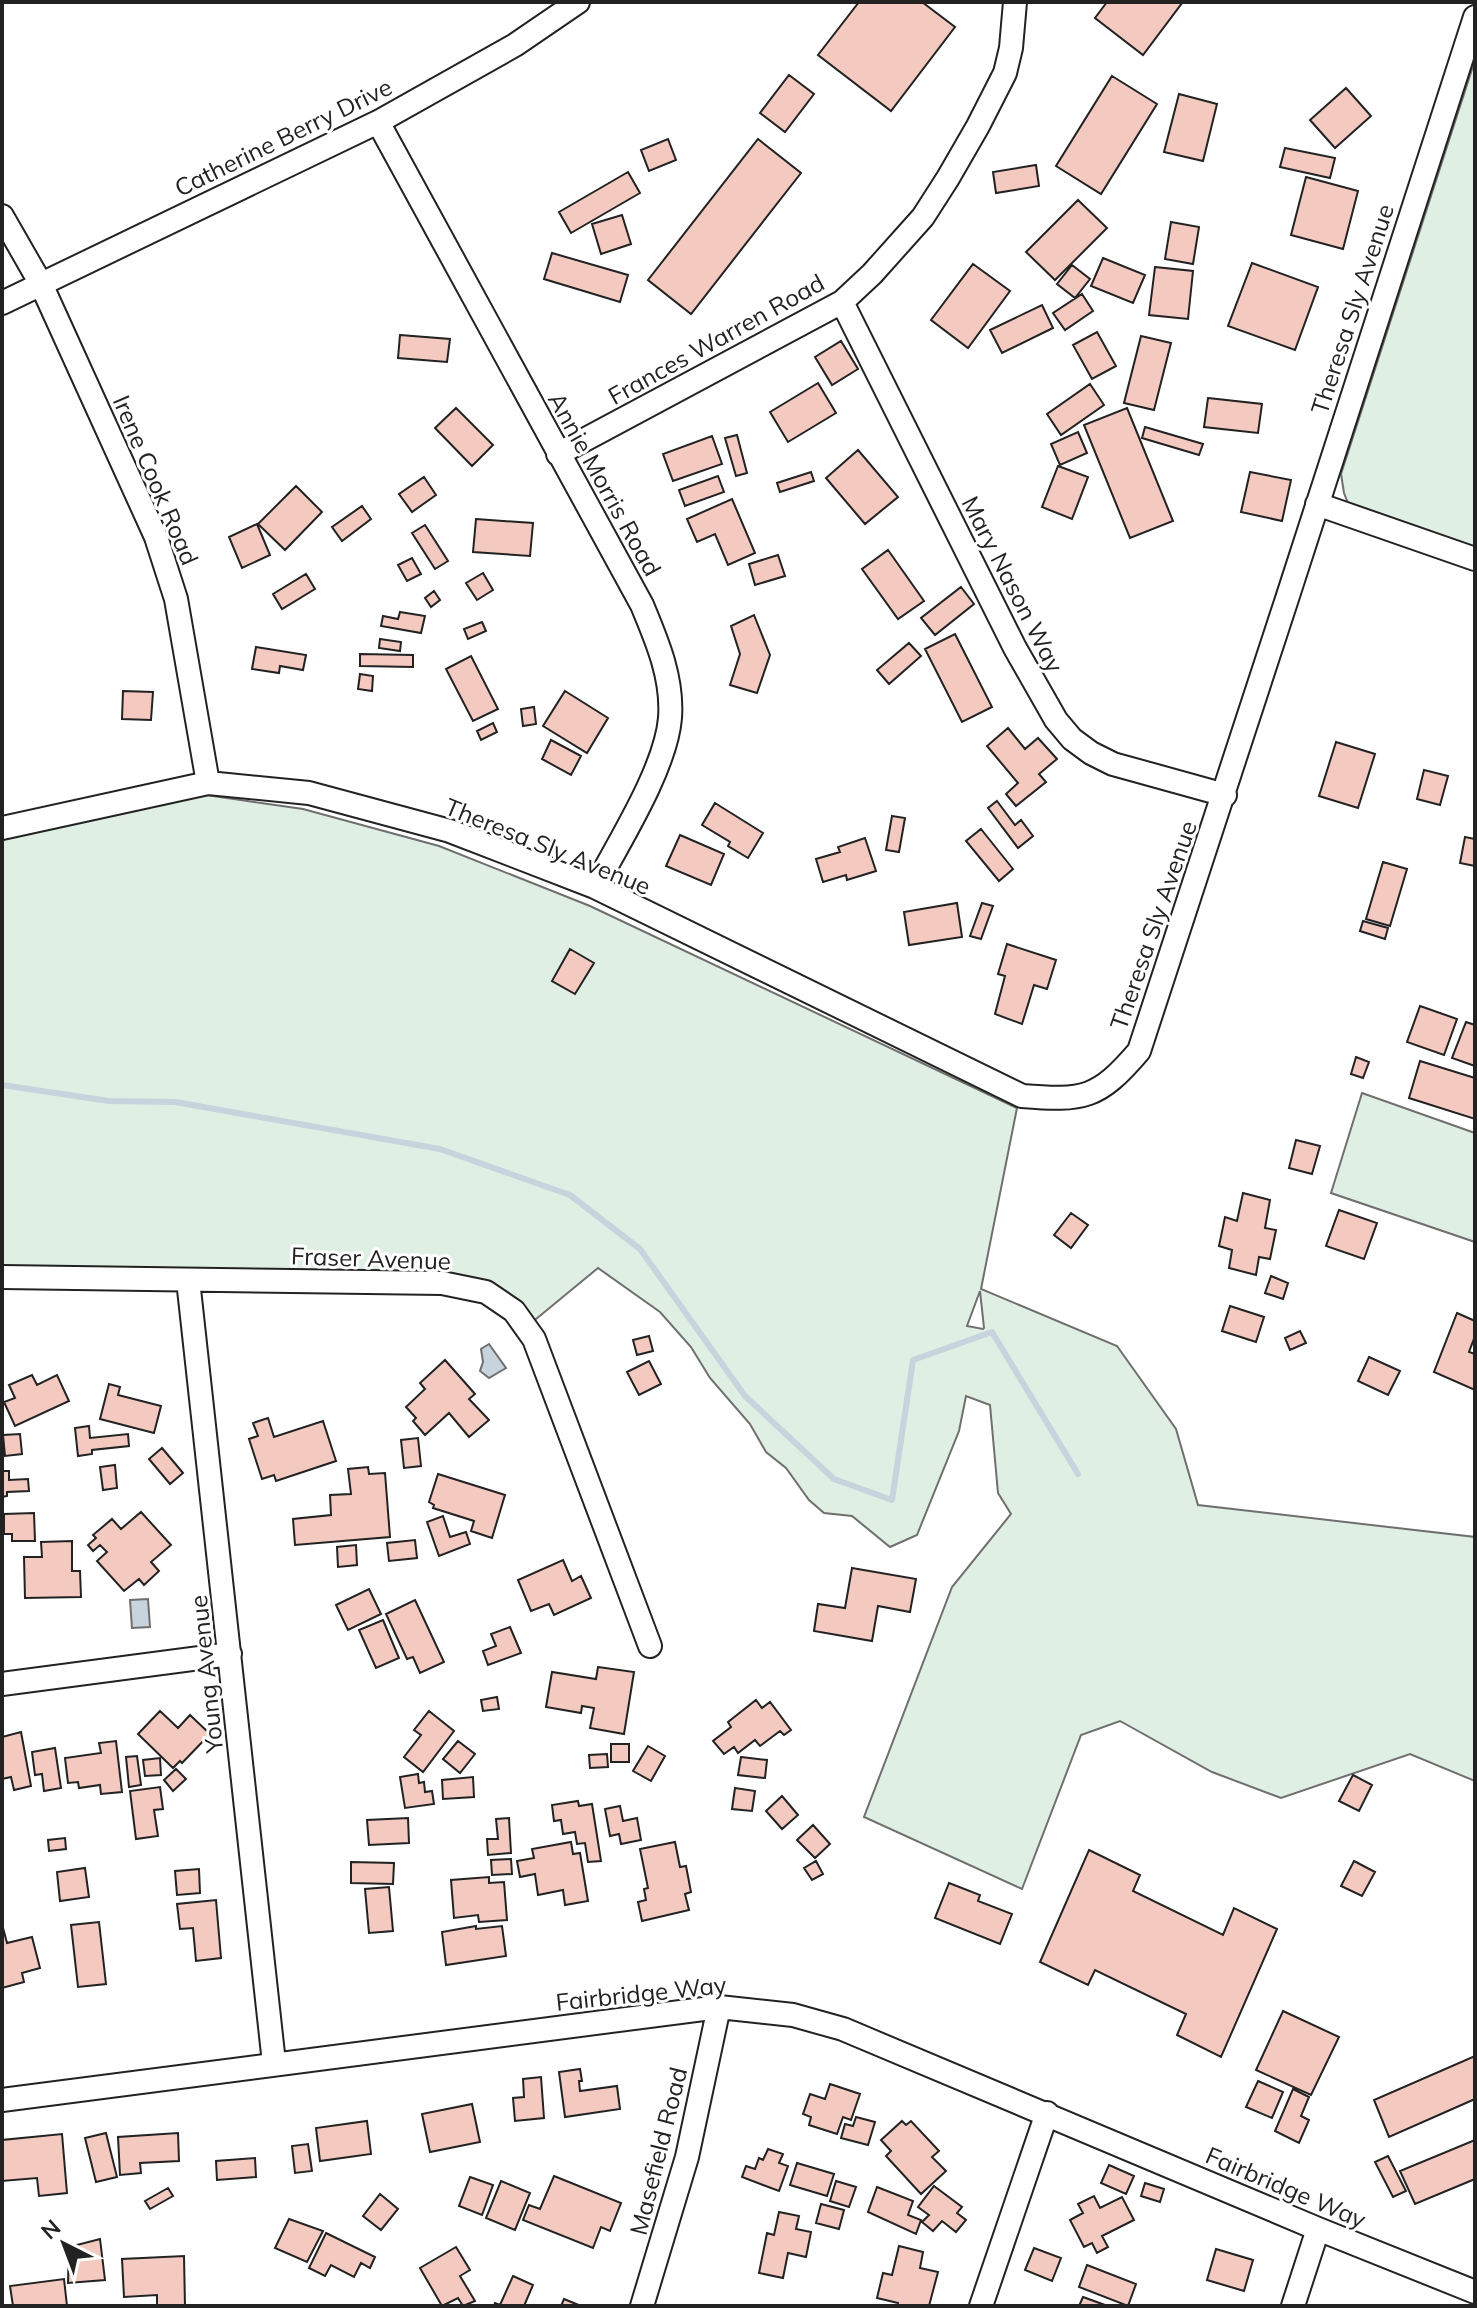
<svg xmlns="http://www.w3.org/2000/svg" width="1477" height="2308" font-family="Mulish,sans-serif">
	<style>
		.green { fill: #e0efe3; stroke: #6f6f6f; stroke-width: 2; fill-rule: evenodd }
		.water { fill: #c7d3dd; stroke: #6f6f6f; stroke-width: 2 }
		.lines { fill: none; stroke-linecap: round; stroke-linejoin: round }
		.stream { stroke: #c7d3dd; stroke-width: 6 }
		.building { fill: #f3c9c0; stroke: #222; stroke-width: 2 }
		.minor-casing { stroke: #222; stroke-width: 26 }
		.minor { stroke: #fff; stroke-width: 22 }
		.labels { text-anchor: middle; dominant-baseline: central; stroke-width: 6; stroke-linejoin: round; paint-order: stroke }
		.street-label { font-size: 24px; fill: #222; stroke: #fff }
	</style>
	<rect width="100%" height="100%" fill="#fff"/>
	<!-- green -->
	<path class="green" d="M1475,60V553L1351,511L1344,493L1341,474Z
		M206,795L303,809L439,846L590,906L1017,1108L981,1289L1117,1346L1176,1429L1198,1505L1475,1537V1781L1410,1754L1281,1798L1212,1772L1120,1721L1081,1735L1022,1889L864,1817L952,1587L1011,1514L998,1493L990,1405L966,1396L959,1431L917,1535L890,1547L852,1516L824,1513L809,1500L786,1468L766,1452L750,1424L710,1378L691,1347L660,1312L598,1268L530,1324L488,1287L2,1272V838ZM980,1291L984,1328L983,1329L967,1326Z
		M1362,1093L1475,1133V1242L1331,1193Z"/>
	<!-- water -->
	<path class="water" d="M489,1344L506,1368L489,1378L480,1371L483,1362L481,1349Z
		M148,1599L150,1627L132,1628L130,1600Z"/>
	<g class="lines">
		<!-- stream -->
		<path class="stream" d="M2,1085L109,1101L175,1102L440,1149L570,1195L640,1249L745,1396L834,1479L892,1500L913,1360L992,1332L1078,1474"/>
	</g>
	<!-- building -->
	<path class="building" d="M859,2H922L955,27L891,111L818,55Z
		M1107,2H1181L1182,3L1143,55L1095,18Z
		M789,75L814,94L785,132L760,113Z
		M1112,76L1157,104L1101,194L1056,166Z
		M1346,88L1371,116L1335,148L1310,120Z
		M1179,94L1217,104L1203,161L1164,152Z
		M668,139L676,160L649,171L641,150Z
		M758,139L801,173L691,314L648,280Z
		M1285,148L1335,158L1330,178L1280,167Z
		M1036,165L1039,186L996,193L993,172Z
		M628,172L640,193L571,233L559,212Z
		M1306,177L1358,191L1343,249L1291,235Z
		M1078,200L1107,228L1055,280L1026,252Z
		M622,215L631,244L601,254L592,224Z
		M1171,222L1199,227L1193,264L1165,259Z
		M552,253L628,275L620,302L544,279Z
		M1103,258L1145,275L1133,303L1091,286Z
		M1252,263L1318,287L1295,350L1228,326Z
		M973,264L1010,291L968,348L931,320Z
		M1072,265L1090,279L1075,298L1057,284Z
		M1155,267L1193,271L1188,319L1149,315Z
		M1082,294L1093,311L1065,330L1053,313Z
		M1042,305L1053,328L1002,353L990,330Z
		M1097,332L1116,366L1092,379L1073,345Z
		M400,335L450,339L447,362L398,358Z
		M1141,336L1171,343L1154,410L1124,403Z
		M841,341L858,369L832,385L815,357Z
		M818,383L836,413L788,442L770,412Z
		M1090,384L1104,405L1061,435L1047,414Z
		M1208,398L1262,404L1258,433L1204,427Z
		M456,408L493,445L472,466L435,428Z
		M1127,408L1173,521L1130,538L1084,425Z
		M1145,427L1203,444L1199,455L1142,438Z
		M1078,432L1087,453L1060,465L1051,444Z
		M737,435L747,473L736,476L725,438Z
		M712,436L722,464L673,481L663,454Z
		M858,450L898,497L865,524L826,478Z
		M1058,466L1088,477L1072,519L1042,507Z
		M811,472L814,481L780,492L777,483Z
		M1250,472L1291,480L1282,521L1241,512Z
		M718,476L724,492L685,506L679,490Z
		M424,477L436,495L412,512L399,494Z
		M296,486L322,512L285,550L258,524Z
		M732,499L755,553L728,565L715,534L697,542L687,519Z
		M362,506L371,519L342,541L332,527Z
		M476,519L533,523L530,556L473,552Z
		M257,524L270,555L242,568L229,537Z
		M425,525L448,561L435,569L412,533Z
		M888,550L924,601L898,619L862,569Z
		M778,555L785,576L755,585L749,564Z
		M412,558L421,574L407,581L398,565Z
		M483,573L493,590L477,600L466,583Z
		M306,574L315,589L282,609L273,594Z
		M961,587L974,604L935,635L921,618Z
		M434,591L440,600L431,607L425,598Z
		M400,612L425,616L421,633L381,626L383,616L398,619Z
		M754,615L770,655L757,693L730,685L740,654L731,626Z
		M482,622L486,631L468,639L464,629Z
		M955,634L992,707L962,722L925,649Z
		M380,639L401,642L400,651L379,648Z
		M909,643L921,656L889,684L877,670Z
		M256,647L306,655L303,670L280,666L279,673L252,669Z
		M360,654L413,655V667L360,666Z
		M471,656L498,709L473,721L446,669Z
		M360,674L373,676L372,691L358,689Z
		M123,691L153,692L151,720L122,719Z
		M565,691L608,718L587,753L543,726Z
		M534,707L536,724L523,726L521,709Z
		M493,723L497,732L481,740L477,731Z
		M1008,728L1025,749L1038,738L1057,759L1039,774L1046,782L1016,806L1006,794L1018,783L987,746Z
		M551,740L581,756L571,775L542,759Z
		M1336,742L1375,754L1358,808L1319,796Z
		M1424,770L1448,776L1440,805L1417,799Z
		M997,801L1015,825L1021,820L1033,836L1018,848L988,808Z
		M715,803L763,833L748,858L728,846L730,842L702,825Z
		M892,816L905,818L899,852L886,850Z
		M981,829L1013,869L999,881L966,841Z
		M680,835L724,854L711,885L666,866Z
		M1465,837L1475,839V866L1460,863Z
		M865,838L876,871L847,880L846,875L823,882L816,859L840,852L838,847Z
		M1383,862L1407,869L1390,926L1366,919Z
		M957,903L962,937L909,945L904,912Z
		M982,903L993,906L981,939L970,936Z
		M1363,921L1388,928L1385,939L1360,931Z
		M1007,944L1056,960L1047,989L1034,985L1022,1024L995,1014L1005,976L998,974Z
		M570,949L594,963L575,994L552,981Z
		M1420,1006L1457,1019L1444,1055L1407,1042Z
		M1466,1022L1475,1025V1066L1452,1058Z
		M1356,1057L1369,1062L1363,1078L1351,1074Z
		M1420,1061L1475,1078V1119L1409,1098Z
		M1296,1140L1320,1146L1312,1174L1289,1168Z
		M1243,1193L1270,1200L1265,1228L1276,1230L1270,1259L1259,1257L1256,1275L1229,1268L1232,1250L1219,1246L1225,1217L1237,1221Z
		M1339,1210L1377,1223L1364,1259L1326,1246Z
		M1071,1213L1088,1225L1071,1248L1054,1235Z
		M1271,1276L1288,1283L1283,1299L1265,1293Z
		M1230,1306L1264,1317L1256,1342L1222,1331Z
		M1457,1313L1475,1321V1336L1469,1352L1475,1354V1390L1434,1372Z
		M1300,1331L1306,1343L1290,1350L1285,1338Z
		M649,1336L653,1351L637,1355L633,1340Z
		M1369,1357L1400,1371L1388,1395L1358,1381Z
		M445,1360L475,1394L469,1399L489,1420L469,1437L449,1413L425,1435L413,1421L416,1418L406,1407L425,1389L420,1383Z
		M649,1361L661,1384L639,1395L627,1372Z
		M32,1375L37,1385L57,1375L69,1401L15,1426L4,1402L15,1398L9,1385Z
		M109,1384L120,1387L118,1395L161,1406L154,1433L100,1419Z
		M268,1418L274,1437L323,1421L336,1461L276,1481L274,1475L262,1479L249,1439L258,1436L253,1423Z
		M89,1426L90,1438L128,1434L129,1446L92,1450V1454L78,1456L75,1428Z
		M20,1434L22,1454L5,1456L3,1435Z
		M418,1438L421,1466L404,1468L401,1440Z
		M162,1448L183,1473L170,1484L149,1459Z
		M115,1465L117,1488L103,1490L100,1467Z
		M368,1467L369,1474L385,1473L390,1537L295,1545L293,1519L331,1515L330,1495L351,1494L348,1469Z
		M2,1471H9V1480L28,1479L29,1491L7,1492V1496L2,1497Z
		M438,1474L505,1495L492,1538L471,1531L474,1521L433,1508L434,1505L429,1502Z
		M141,1512L171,1545L151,1562L159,1571L144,1585L139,1579L124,1591L97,1561L107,1552L100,1545L93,1551L88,1545L96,1538L93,1535L112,1519L121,1529Z
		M34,1513L35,1541H12V1534H4V1514Z
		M443,1516L450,1537L466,1532L470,1544L439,1556L427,1522Z
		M415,1540L417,1558L389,1561L387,1543Z
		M72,1541V1571H80L81,1597L25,1598L24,1557H42L41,1542Z
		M356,1545L357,1565L338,1567L337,1547Z
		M563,1560L572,1581L581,1576L591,1598L554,1615L549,1604L531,1611L518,1580Z
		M852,1568L916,1579L910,1612L878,1606L872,1641L814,1631L818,1604L845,1608Z
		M369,1589L381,1614L348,1630L336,1605Z
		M415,1600L444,1662L420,1673L413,1657L407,1659L386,1614Z
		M383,1620L399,1658L376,1668L359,1630Z
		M510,1627L521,1653L488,1665L483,1651L496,1646L491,1634Z
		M598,1667L634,1672L624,1734L590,1728L594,1708L582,1706L581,1713L546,1707L552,1672L596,1679Z
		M497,1697L499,1709L483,1711L481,1700Z
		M756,1700L762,1708L770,1702L791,1730L784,1735L780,1731L760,1746L755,1740L738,1753L734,1747L724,1754L713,1741L731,1727L728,1722Z
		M160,1711L178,1728L190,1715L210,1734L182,1763L180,1761L173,1768L138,1734Z
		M429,1711L454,1731L423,1772L404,1757L421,1735L414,1730Z
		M21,1732L31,1786L14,1790L11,1777L2,1779V1737Z
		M116,1741L122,1792L101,1794L100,1785L79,1788L78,1782L68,1783L65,1758L101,1753L99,1743Z
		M458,1741L475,1754L460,1773L443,1759Z
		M611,1744H629V1762H611Z
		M648,1746L665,1756L651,1781L633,1771Z
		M55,1748L61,1788L44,1791L42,1774L35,1775L32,1752Z
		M607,1754L608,1767L590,1768L589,1755Z
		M137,1756L141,1785L129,1787L126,1757Z
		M741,1757L767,1760L765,1778L738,1775Z
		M160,1758L161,1775L145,1776L143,1760Z
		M176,1769L186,1779L173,1791L164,1780Z
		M418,1774L419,1783L424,1782L425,1792L432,1791L434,1804L405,1808L400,1777Z
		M1353,1775L1372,1785L1359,1811L1339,1801Z
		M473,1777L474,1797L443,1799L442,1780Z
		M160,1787L163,1809L154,1810L158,1836L136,1839L130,1791Z
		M735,1788L755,1791L752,1811L732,1809Z
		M782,1796L798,1815L782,1829L766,1811Z
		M578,1801L579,1806L592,1804L601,1861L588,1862L585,1843L577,1844L575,1832L563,1834L561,1820L554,1821L552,1805Z
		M620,1806L623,1821L637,1818L641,1840L621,1844L619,1834L610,1836L605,1809Z
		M408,1818L409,1843L369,1845L367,1820Z
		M509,1818L511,1853L488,1855L487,1839H498L496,1819Z
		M813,1825L830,1844L815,1858L797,1840Z
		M65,1838L66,1849L49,1851L48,1840Z
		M571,1842L573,1854L580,1853L588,1901L565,1905L563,1890L538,1895L535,1874L520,1877L517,1861L534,1858L532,1849Z
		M675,1842L680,1867L686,1866L691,1892L685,1894L689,1910L642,1921L638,1902L646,1900L644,1889L648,1888L640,1849Z
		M1089,1850L1140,1875L1133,1891L1223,1935L1234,1908L1277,1929L1221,2057L1177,2035L1186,2014L1095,1970L1088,1985L1040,1962Z
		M511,1859L512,1874L492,1875L491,1860Z
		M816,1861L823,1874L812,1880L804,1868Z
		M1354,1861L1375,1872L1362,1896L1341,1886Z
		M351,1862L394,1863L393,1884L351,1883Z
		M85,1868L89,1897L60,1901L57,1872Z
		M199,1869L200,1893L177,1895L175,1871Z
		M489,1877V1883L504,1882L507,1920L479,1922L478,1915L454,1918L451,1880Z
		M949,1883L980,1895L978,1901L1012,1914L1000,1944L935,1918Z
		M389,1887L393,1931L369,1933L365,1889Z
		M216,1900L221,1958L196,1961L193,1928L180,1929L177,1904Z
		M99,1922L106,1984L78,1987L71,1925Z
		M2,1924L7,1943L32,1937L40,1968L22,1973L24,1982L2,1988Z
		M476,1926V1929L502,1926L506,1956L446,1965L442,1932Z
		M1283,2011L1339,2037L1311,2095L1256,2070Z
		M1475,2056V2099L1389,2137L1374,2100Z
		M580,2069L582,2081H579L580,2091L617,2086L620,2109L565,2117L559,2072Z
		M541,2077L544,2118L515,2121L513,2098L524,2097L523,2079Z
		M1258,2081L1283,2092L1272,2118L1246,2107Z
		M830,2084L860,2094L851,2120L843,2117L837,2134L809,2125L811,2117L803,2114L810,2094L825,2099Z
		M1293,2089L1309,2097L1301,2116L1309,2120L1299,2143L1275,2131Z
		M472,2104L480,2142L430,2152L422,2114Z
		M856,2117L875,2122L868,2145L841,2138L845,2124L853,2126Z
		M367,2121L371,2154L320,2161L316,2128Z
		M902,2121L906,2125L911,2121L939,2151L932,2157L946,2171L921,2194L886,2156L891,2151L881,2140Z
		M106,2133L117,2177L96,2182L85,2138Z
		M178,2133L179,2161L140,2163L141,2173L120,2175L118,2137Z
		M62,2134L67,2193L39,2196L37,2178L2,2181V2140Z
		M1475,2140V2179L1415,2204L1400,2171Z
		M308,2144L312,2171L295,2173L292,2146Z
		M768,2149L783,2154L779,2163L788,2166L779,2191L742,2177L746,2166L755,2169L759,2158L763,2160Z
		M1388,2156L1406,2191L1393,2197L1375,2162Z
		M255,2158L256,2177L217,2180L216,2161Z
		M797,2163L834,2174L827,2196L790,2185Z
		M1109,2165L1134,2176L1126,2194L1101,2183Z
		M554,2176L621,2203L610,2231L601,2227L593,2248L523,2220L529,2205L540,2209Z
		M470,2177L493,2185L482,2215L459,2206Z
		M501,2181L530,2193L515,2230L486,2218Z
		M836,2181L856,2187L849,2207L830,2201Z
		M1145,2183L1164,2189L1160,2202L1141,2196Z
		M934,2186L962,2207L957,2213L966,2220L956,2232L942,2221L933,2231L922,2222L929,2215L918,2207Z
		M877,2187L913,2201L908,2215L921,2220L916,2234L868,2212Z
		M168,2188L173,2196L150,2209L145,2201Z
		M380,2194L398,2209L381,2230L363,2216Z
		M1094,2196L1100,2208L1122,2197L1134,2220L1102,2236L1108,2247L1097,2253L1092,2243L1084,2247L1070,2220L1083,2213L1078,2204Z
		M821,2204L844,2210L839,2229L816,2223Z
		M779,2212L799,2216L796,2229L811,2232L806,2257L788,2253L783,2278L759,2273L767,2233L774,2235Z
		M289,2219L323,2231L307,2262L275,2248Z
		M326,2233L375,2257L370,2268L361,2263L354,2277L331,2265L325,2276L309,2268Z
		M100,2239L105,2280L68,2283L69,2247Z
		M899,2246L923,2252L920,2268L938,2272L929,2306H897L898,2303L877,2298L883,2273L892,2275Z
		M456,2247L470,2270L460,2276L475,2301L463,2306L458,2298L442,2306L420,2268Z
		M1034,2248L1061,2258L1052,2281L1025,2270Z
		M1216,2249L1253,2260L1244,2291L1207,2280Z
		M184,2256L185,2306H157V2295L124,2297L122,2259Z
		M1087,2265L1136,2284L1128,2306L1079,2287Z
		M513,2276L533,2285L524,2306H494L495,2303L500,2305Z
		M64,2279L67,2306H13L10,2286Z
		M1083,2297L1105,2305L1104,2306H1079Z
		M564,2299L581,2306H561Z"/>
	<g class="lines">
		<!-- minor casing -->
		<g class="minor-casing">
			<path id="minor" d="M378,122L642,605C657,641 673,678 670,718C666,768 619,842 595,887
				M2,216L41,284L156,537L176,599L208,783
				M842,302L1015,648L1056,720L1072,739L1091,753L1113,764L1225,795
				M2,303L378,122L515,45L578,2
				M558,454L842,302L872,274L923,217L948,178L978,126L1005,73L1011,48L1015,2
				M1317,504L1475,559
				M2,828L208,783L309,793L450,831L595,887L1022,1096C1084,1101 1098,1099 1139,1051C1254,707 1362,362 1475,17
				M2,1277L442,1283L486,1292L514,1311L534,1339L650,1646
				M188,1280L274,2063
				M2,1684L230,1654
				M2,2100L719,2007L793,2015L843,2029L1318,2229L1475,2292
				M642,2306L687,2157L719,2007
				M981,2306L1047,2113
				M1293,2306L1318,2229"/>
		</g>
		<!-- minor -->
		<use href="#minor" class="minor"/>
	</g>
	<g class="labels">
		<!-- street labels -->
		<g class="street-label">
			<text transform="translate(283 137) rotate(-26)">Catherine Berry Drive</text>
			<text transform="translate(1352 309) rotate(-72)">Theresa Sly Avenue</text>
			<text transform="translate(716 339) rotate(-29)">Frances Warren Road</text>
			<text transform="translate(156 480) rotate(67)">Irene Cook Road</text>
			<text transform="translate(605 484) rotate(61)">Annie Morris Road</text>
			<text transform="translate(1013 584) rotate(63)">Mary Nason Way</text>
			<text transform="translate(548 846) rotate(22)">Theresa Sly Avenue</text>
			<text transform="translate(1153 925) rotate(-71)">Theresa Sly Avenue</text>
			<text transform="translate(371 1258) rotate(2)">Fraser Avenue</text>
			<text transform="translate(206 1674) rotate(-96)">Young Avenue</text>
			<text transform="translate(641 1993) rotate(-6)">Fairbridge Way</text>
			<text transform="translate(658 2151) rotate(-76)">Masefield Road</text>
			<text transform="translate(1286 2187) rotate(23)">Fairbridge Way</text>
		</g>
	</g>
	<!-- border -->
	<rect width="1477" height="2308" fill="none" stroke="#222222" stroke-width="8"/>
	<!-- north arrow -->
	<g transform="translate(64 2244) rotate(318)" stroke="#ffffff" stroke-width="6" paint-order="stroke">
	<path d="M0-6L14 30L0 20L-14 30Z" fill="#222222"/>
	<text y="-12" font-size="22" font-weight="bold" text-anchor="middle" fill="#222222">N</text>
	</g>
</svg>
